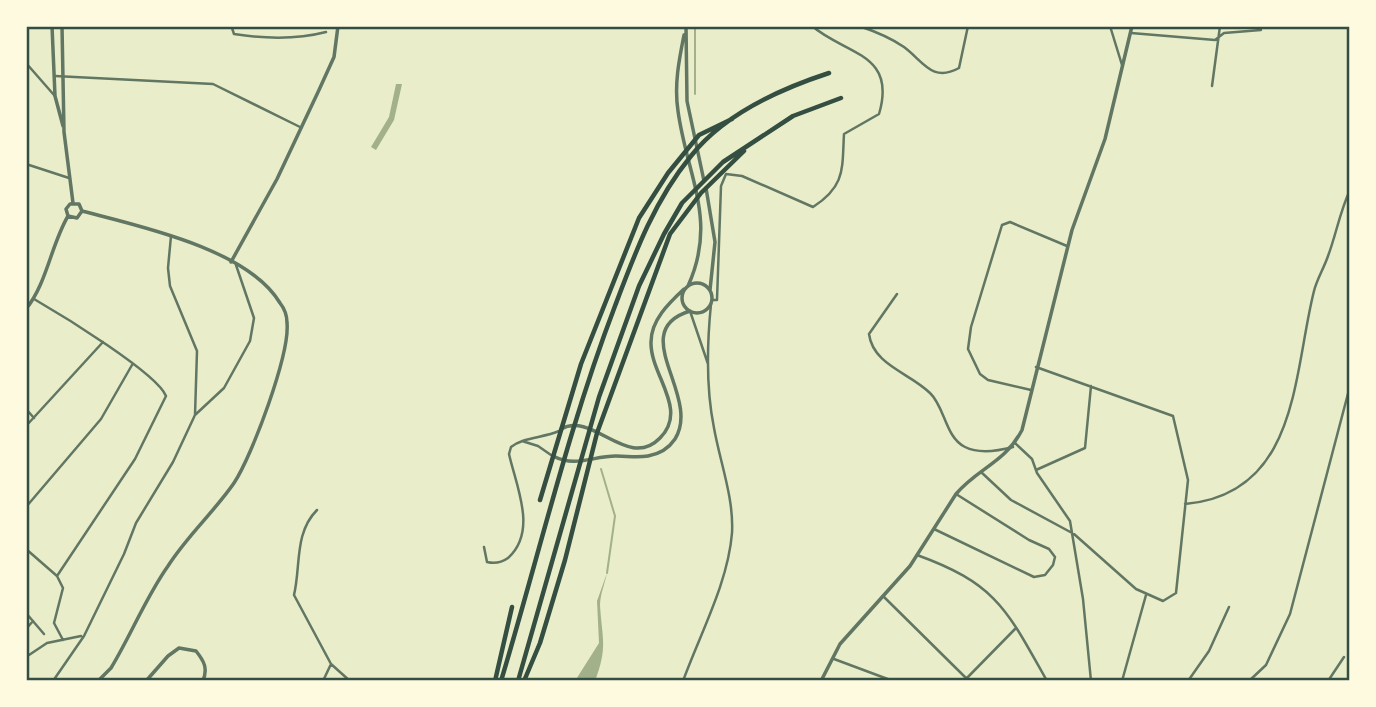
<svg xmlns="http://www.w3.org/2000/svg" width="1376" height="707" font-family="'Asap Condensed',sans-serif">
	<style>
		.water { fill: #a3b18a }
		.lines { fill: none; stroke-linecap: round; stroke-linejoin: round }
		.stream { stroke: #a3b18a; stroke-width: 2 }
		.pedestrian { stroke: #617663; stroke-width: 2.5 }
		.minor { stroke: #617663; stroke-width: 2.5 }
		.tertiary { stroke: #617663; stroke-width: 3.5 }
		.primary { stroke: #344e41; stroke-width: 4.5 }
		.neatline { fill: none; stroke: #344e41; stroke-width: 2.5 }
	</style>
	<rect width="100%" height="100%" fill="#e9edc9"/>
	<!-- water -->
	<path class="water" d="M396,84H402L394,120L376,150L371,147L389,117Z
		M607,573C605,583 600,595 600,605C602,639 608,646 595,681H575L599,643L597,601Z"/>
	<g class="lines">
		<!-- stream -->
		<path class="stream" d="M695,94V26
			M601,469L615,516L607,573"/>
		<!-- pedestrian -->
		<path class="pedestrian" d="M232,28L234,34C266,39 295,40 326,32"/>
		<!-- minor -->
		<path class="minor" d="M859,26C874,31 891,38 904,47C923,61 932,83 959,68L968,26
			M1110,26L1122,65
			M1131,33L1215,40L1224,33L1261,30
			M26,63L54,95
			M55,76L213,84L300,127
			M1212,86L1220,26
			M26,164L69,178
			M171,236L168,268L170,286L197,351L195,415
			M897,294L869,334C873,365 910,373 930,393C945,407 945,437 965,447C979,454 998,451 1013,447
			M34,299C60,314 157,373 166,396L135,459L57,576
			M712,300H717L721,186L726,174L742,176L813,207C846,186 842,168 844,134L879,114C897,53 846,55 812,26
			M690,311L708,364
			M1031,390L988,380L980,374L968,349L971,327L1002,225L1010,222L1067,246
			M26,409L34,418
			M26,426L103,342
			M522,441L538,446L551,455
			M1015,443L1032,459L1037,473L1070,521L1083,599L1091,681
			M1036,470L1085,448L1091,386
			M981,472L1011,500L1074,534L1136,589L1163,601L1176,593L1188,480L1173,416L1036,367
			M1185,504C1299,494 1293,374 1314,291C1317,279 1324,268 1328,256C1336,235 1340,211 1350,190
			M26,507L101,419L132,365
			M317,510C294,533 301,566 294,595L331,664L350,681
			M934,529L1034,577L1045,575L1053,565L1055,557L1049,549L1029,540L956,494
			M484,547L487,562C495,564 501,563 508,558C538,531 516,486 509,454L511,447C524,437 543,438 559,431
			M26,549L57,576L63,588L54,623L63,640
			M917,555C997,584 1007,610 1047,681
			M883,596L966,678
			M26,613L44,634
			M26,629L33,621
			M26,657L47,643L81,636
			M834,659L893,681
			M53,681L84,636L124,554L136,523L173,462L195,415L224,388L250,341L254,318L236,265
			M323,681L331,664
			M683,681C700,634 728,583 732,533C734,498 720,462 714,428C706,389 707,344 711,304
			M964,681L1016,628
			M1122,681L1146,595
			M1188,681L1209,651L1229,607
			M1249,681L1266,665L1290,614L1350,386
			M1328,681L1344,657"/>
		<!-- tertiary -->
		<path class="tertiary" d="M52,26L55,96L63,126
			M62,26L64,132L73,203
			M686,26L687,101L704,181
			M684,35C679,60 674,85 678,111C687,177 718,220 688,286
			M706,188L715,242L710,290
			M82,211C139,226 248,249 280,303C284,308 287,316 287,323C290,354 252,456 234,483C214,512 187,536 168,566C146,597 131,635 111,668L98,681
			M68,216L66,209L70,204H79L82,211
			M68,216L77,218L82,211
			M231,262L277,179L319,90L334,57L338,26
			M682 298a15 15 0 1 1 30 0a15 15 0 1 1-30 0Z
			M26,309C47,283 51,245 68,216
			M561,429C593,411 628,471 660,438C689,409 650,375 651,342C651,320 669,303 684,289
			M553,456C576,468 592,456 616,456C627,456 637,458 648,456C659,454 669,448 675,439C702,396 625,331 690,311
			M146,681L168,656L179,648L196,651C204,661 208,668 203,681
			M821,681L840,644L910,566L956,494C978,468 1005,463 1022,430L1072,230L1105,139L1132,26"/>
		<!-- primary -->
		<path class="primary" d="M540,500L581,364L639,218L668,173L699,135L732,119
			M495,681L512,607
			M501,681C539,555 568,429 615,306C635,253 654,201 691,156C724,114 780,89 829,73
			M518,681L599,397L639,286L664,234L682,203L723,162L793,116L841,98
			M524,681L540,643L565,560L597,433L670,234L701,193L744,151"/>
	</g>
	<!-- border -->
	<rect width="1376" height="707" fill="none" stroke="#fefae0" stroke-width="56"/>
	<rect x="28" y="28" width="1320" height="651" class="neatline"/>
</svg>
